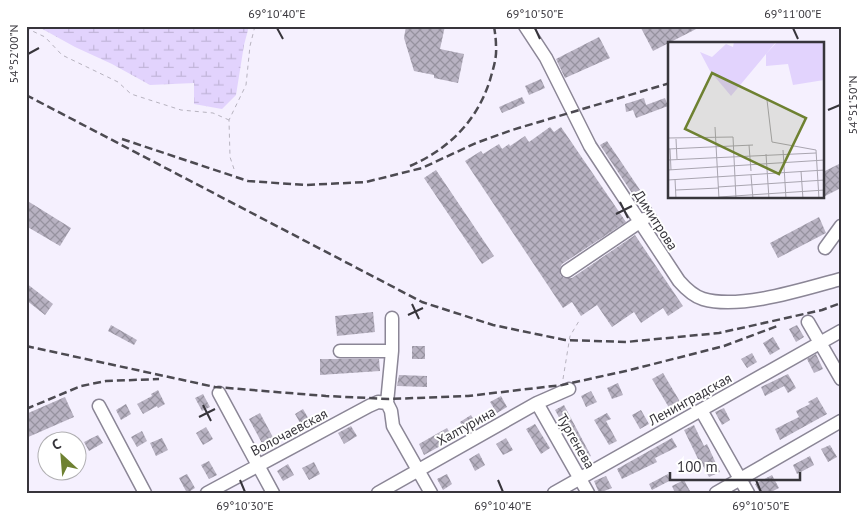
<svg xmlns="http://www.w3.org/2000/svg" width="867" height="519" font-family="'PT Sans',sans-serif">
	<style>
		.wetland { fill: url(#wetland-marsh) }
		.building { fill: url(#building-cross-hatch) }
		.lines { fill: none; stroke-linecap: round; stroke-linejoin: round }
		.minor-casing { stroke: #8b8696; stroke-width: 15 }
		.path { stroke: #b7b3bf; stroke-width: 1; stroke-dasharray: 4 4; stroke-linecap: butt }
		.minor { stroke: #fff; stroke-width: 12 }
		.rail { stroke: #4c4a51; stroke-width: 2.5; stroke-dasharray: 8 4; stroke-linecap: butt }
		.ticks { fill: none; stroke: #37353b; stroke-width: 2 }
		.labels { text-anchor: middle; dominant-baseline: central; stroke-width: 4; stroke-linejoin: round; paint-order: stroke }
		.street-label { font-size: 14px; fill: #37353b; stroke: #fff }
		.inset-road { fill: none; stroke: #a9a5b0; stroke-width: 1 }
		.view { fill: #6e8131; fill-opacity: 0.15; stroke: #6e8131; stroke-width: 2.5 }
		.inset-edge { fill: none; stroke: #37353b; stroke-width: 2.5 }
		.neatline { fill: none; stroke: #37353b; stroke-width: 2 }
		.ticks-label { font-size: 12px; text-anchor: middle; fill: #37353b }
	</style>
	<defs>
		<pattern id="wetland-marsh" width="20" height="14" patternUnits="userSpaceOnUse" patternTransform="scale(1.25)"><rect width="20" height="14" fill="#e2d3fd"/><path d="M1 5h8M5 5V1M11 12h8M15 12V8" fill="none" stroke="#c2b6da"/></pattern>
		<pattern id="building-cross-hatch" width="8" height="8" patternUnits="userSpaceOnUse" patternTransform="scale(1.25)"><rect width="8" height="8" fill="#b8b2c2"/><path d="M0 0l8 8M0 8l8-8" fill="none" stroke="#96929f"/></pattern>
	</defs>
	<rect width="100%" height="100%" fill="#f5f0fe"/>
	<!-- wetland -->
	<path class="wetland" d="M37,26H249L244,45L236,95L222,109L194,104V83L150,85L112,64L75,47Z"/>
	<!-- building -->
	<path class="building" d="M406,26H445L440,49L464,54L458,83L434,78V75L414,71L404,38Z
		M640,26H702L653,51Z
		M599,37L610,58L565,78L556,59Z
		M541,79L545,88L529,95L525,86Z
		M522,97L525,103L502,113L499,107Z
		M644,98L646,105L665,98L668,106L636,118L633,110L626,112L625,104Z
		M550,127L554,132L561,127L626,222L562,264L560,268V275L564,278H572L635,235L683,306L668,316L663,308L641,323L634,312L612,327L597,305L581,316L572,302L563,308L465,161L481,151L483,154L499,144L502,149L509,144L510,146L525,136L529,142Z
		M607,141L663,224L656,229L651,222V215L644,211L600,145Z
		M841,163V188L823,197V172Z
		M436,170L494,256L482,264L424,178Z
		M26,200L71,228L60,246L26,226Z
		M819,217L826,233L778,258L770,243Z
		M26,283L53,304L45,315L26,300Z
		M373,312L375,332L337,336L335,316Z
		M111,325L137,340L134,345L108,331Z
		M797,325L804,337L796,342L789,329Z
		M773,337L780,349L770,355L763,343Z
		M412,346H425V359H412Z
		M752,353L757,362L747,368L741,359Z
		M816,354L823,369L814,373L807,359Z
		M320,359H379L380,371L320,375Z
		M663,373L682,405L671,411L652,379Z
		M788,374L796,388L788,393L784,386L765,396L761,387Z
		M399,375L427,376V387L397,386Z
		M618,383L623,395L612,399L607,388Z
		M158,390L165,404L158,408L157,406L143,414L137,404L152,396L151,394Z
		M591,391L597,402L586,407L581,396Z
		M203,394L210,407L202,411L195,398Z
		M501,396L507,407L497,413L490,402Z
		M65,397L74,417L26,438V414Z
		M817,397L827,414L780,440L775,429L799,417L796,411L810,404L808,402Z
		M126,404L131,414L121,420L116,410Z
		M564,405L591,456L582,460L555,410Z
		M724,408L730,420L722,425L715,412Z
		M303,409L311,423L303,428L295,414Z
		M641,410L649,424L640,429L632,415Z
		M260,413L275,441L264,447L249,419Z
		M607,413L611,419L606,421L617,441L609,445L594,420Z
		M471,415L477,426L466,432L460,422Z
		M535,424L550,448L541,454L526,429Z
		M694,425L704,446L707,444L720,472L709,477L700,460L699,461L684,430Z
		M351,426L357,436L344,444L338,433Z
		M206,427L213,439L203,445L196,433Z
		M447,428L453,439L424,455L419,444Z
		M142,431L147,441L137,447L131,437Z
		M98,435L103,443L89,451L84,442Z
		M162,438L168,450L156,456L150,443Z
		M506,438L513,450L503,455L496,444Z
		M672,438L677,447L655,458L657,462L622,479L617,469Z
		M830,445L837,457L828,462L821,449Z
		M479,453L485,465L475,471L469,459Z
		M810,456L814,465L797,474L793,465Z
		M209,461L217,475L209,479L201,465Z
		M314,462L320,474L309,480L302,468Z
		M288,464L294,475L283,481L277,471Z
		M187,474L195,488L187,493L179,478Z
		M447,474L452,484L443,490L437,479Z
		M668,474L671,480L652,490L649,484Z
		M772,475L779,488L769,493H760L755,484Z
		M606,476L612,488L599,493L594,481Z
		M684,480L691,493H675L672,486Z"/>
	<g class="lines">
		<!-- minor casing -->
		<g class="minor-casing">
			<path id="minor" d="M525,26L546,58L590,146L679,281C686,289 693,296 703,299C740,310 804,289 841,279
				M825,248L841,226
				M567,271L644,219
				M808,322L841,379
				M340,351H392
				M219,393L273,493
				M387,403L391,411L393,426L431,493
				M387,403L392,351V318
				M537,403L588,493
				M99,406L145,493
				M701,410L748,493
				M207,493L369,406L378,402L387,403
				M378,493L537,403L569,389
				M554,493L841,331
				M716,493L841,421"/>
		</g>
		<!-- path -->
		<path class="path" d="M26,28L45,37L62,55L118,82L131,94L181,110L213,113L229,120
			M234,169L230,157L229,120L246,85L250,46L255,26
			M563,379L570,336L579,321"/>
		<!-- minor -->
		<use href="#minor" class="minor"/>
		<!-- rail -->
		<path class="rail" d="M26,95L422,302L493,325L565,340L626,342L719,333L822,310L841,303
			M122,139L248,181L305,185L366,182L422,168L476,143L512,130L670,83
			M410,166C449,149 477,121 490,80C493,69 497,58 496,46C496,39 495,33 494,26
			M26,346L215,387L326,396L389,399L468,396L562,385L630,370L724,346L780,325
			M26,409L81,386L106,381L159,379"/>
	</g>
	<!-- ticks -->
	<path class="ticks" d="M277,28L283,39M535,28L540,39M793,28L798,39M28,54L39,48M828,110L840,105M620,202L628,218M616,214L632,206M412,304L419,319M408,315L423,308M203,405L211,421M199,417L215,409M240,480L245,492M498,480L503,492M756,480L761,492"/>
	<g class="labels">
		<!-- street labels -->
		<g class="street-label">
			<text transform="translate(656 220) rotate(57)">Димитрова</text>
			<text transform="translate(690 399) rotate(-29)">Ленинградская</text>
			<text transform="translate(466 426) rotate(-29)">Халтурина</text>
			<text transform="translate(289 432) rotate(-28)">Волочаевская</text>
			<text transform="translate(576 441) rotate(60)">Тургенева</text>
		</g>
	</g>
	<!-- overview -->
	<g transform="translate(668 42)">
		<rect width="156" height="156" fill="#f5f0fe"/>
		<path d="M66,0H108L63,54L42,29L32,10L44,15L58,2L65,5ZM109,0H156V38L125,43L120,22L98,24V12Z" fill="#e2d3fd"/>
		<path class="inset-road" d="M99,58L104,100L148,108L151,157M47,85L51,157M0,96L65,95L68,157M8,97L9,117M81,103L83,129M0,107L85,103M2,107L3,128M115,108L118,157M98,112L101,157M0,118L148,111M0,128L157,118M133,129L135,157M83,133L85,157M7,137L8,157M0,138L157,128M50,145L157,138M8,148L51,146M51,155L157,148"/>
		<path class="view" d="M44,31L138,76L111,132L17,87Z"/>
		<rect width="156" height="156" class="inset-edge"/>
	</g>
	<!-- border -->
	<rect width="867" height="519" fill="none" stroke="#ffffff" stroke-width="55"/>
	<!-- north arrow -->
	<g transform="translate(62 456) rotate(334)"><circle r="24" fill="#ffffff" stroke="#afaeb1"/>
	<path d="M0-4L9 19L0 12L-9 19Z" fill="#6e8131"/>
	<text y="-8" font-size="14" font-weight="bold" text-anchor="middle" fill="#37353b">С</text>
	</g>
	<!-- scale -->
	<path d="M670 472v8h130v-8" fill="none" stroke="#37353b" stroke-width="2.5"/>
	<text x="677" y="472" font-size="15" fill="#37353b" stroke="#ffffff" stroke-width="4" paint-order="stroke">100 m</text>
	<rect x="28" y="28" width="812" height="464" class="neatline"/>
	<g class="ticks-label">
		<text x="277" y="18">69°10'40"E</text>
		<text x="535" y="18">69°10'50"E</text>
		<text x="793" y="18">69°11'00"E</text>
		<text transform="translate(14 54) rotate(-90)" y="4">54°52'00"N</text>
		<text transform="translate(853 105) rotate(-90)" y="4">54°51'50"N</text>
		<text x="245" y="510">69°10'30"E</text>
		<text x="503" y="510">69°10'40"E</text>
		<text x="761" y="510">69°10'50"E</text>
	</g>
</svg>
